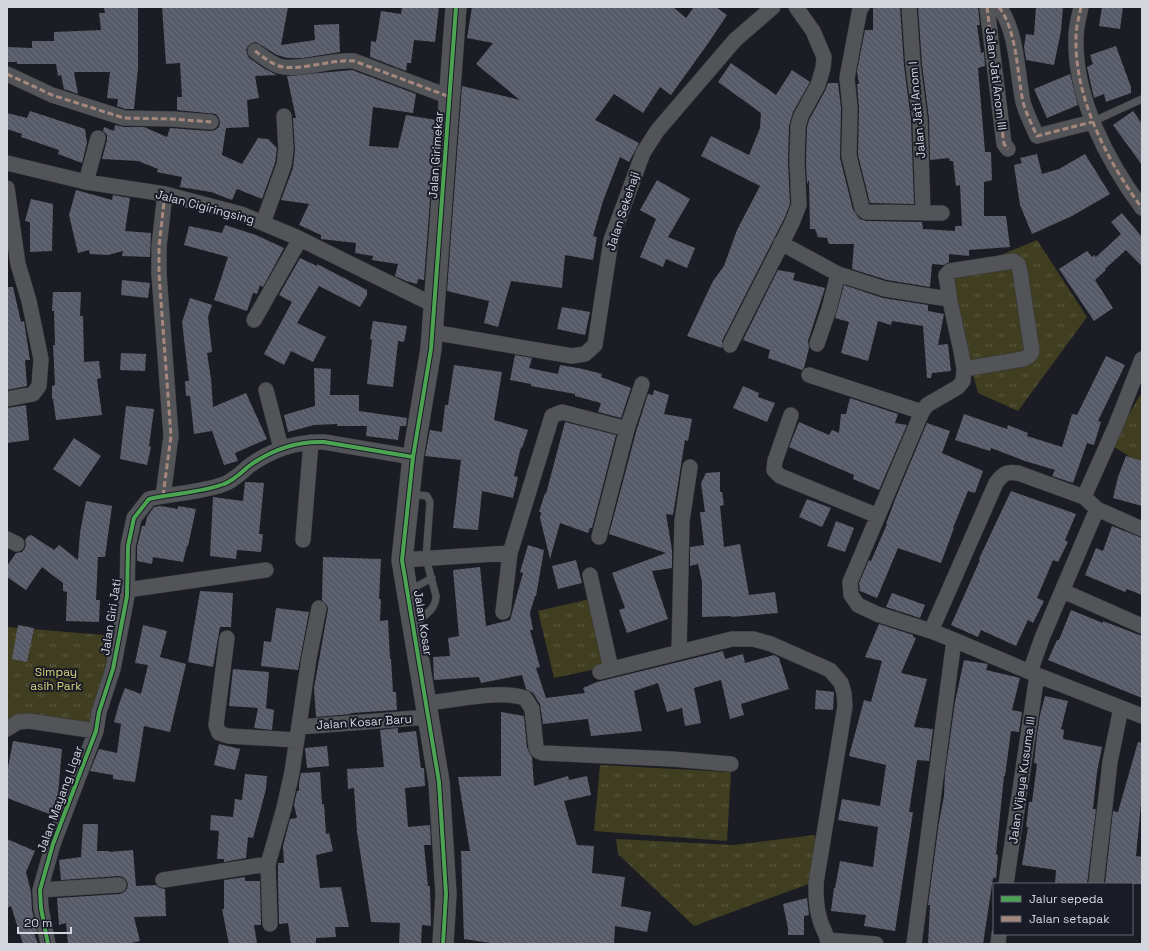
<svg xmlns="http://www.w3.org/2000/svg" width="1149" height="951" font-family="'Space Grotesk',sans-serif">
	<style>
		.park { fill: url(#park-tufts) }
		.building { fill: url(#building-back-hatch) }
		.lines { fill: none; stroke-linecap: round; stroke-linejoin: round }
		.lane-casing { stroke: #39393f; stroke-width: 8 }
		.street-casing { stroke: #39393f; stroke-width: 16 }
		.secondary-casing { stroke: #39393f; stroke-width: 22 }
		.lane { stroke: #535458; stroke-width: 7 }
		.street { stroke: #535458; stroke-width: 15 }
		.secondary { stroke: #535458; stroke-width: 21 }
		.quiet { stroke: #a5887d; stroke-width: 3; stroke-dasharray: 6 3; stroke-linecap: butt }
		.cycleway-casing { stroke: #191b27; stroke-width: 6 }
		.cycleway { stroke: #4ca352; stroke-width: 4 }
		.labels { text-anchor: middle; dominant-baseline: central; stroke-width: 4; stroke-linejoin: round; paint-order: stroke }
		.street-label { font-size: 12px; fill: #d4d6de; stroke: #191b27 }
		.park-label { font-size: 12px; fill: #d5d17a; stroke: #191b27 }
	</style>
	<defs>
		<pattern id="park-tufts" width="24" height="20" patternUnits="userSpaceOnUse"><rect width="24" height="20" fill="#3f3e20"/><path d="M3 7l-1-3M5 7V3M7 7l1-3M15 17l-1-3M17 17v-4M19 17l1-3" fill="none" stroke="#5a5940"/></pattern>
		<pattern id="building-back-hatch" width="6" height="6" patternUnits="userSpaceOnUse"><rect width="6" height="6" fill="#575a67"/><path d="M-1 5l2 2M0 0l6 6M5-1l2 2" fill="none" stroke="#6e717c"/></pattern>
	</defs>
	<rect width="100%" height="100%" fill="#1c1d24"/>
	<!-- park -->
	<path class="park" d="M1037,240L1087,317L1018,411L978,393L947,277Z
		M1140,395L1142,396V464L1111,445Z
		M590,599L605,667L554,678L538,611Z
		M7,627L116,636L94,731L29,723L7,734Z
		M600,765L731,772L727,841L594,831Z
		M815,835L825,878L694,926L618,854L616,839L734,845Z"/>
	<!-- building -->
	<path class="building" d="M104,7H138V68L134,109H125L117,106L118,99L107,98L110,72H74L78,94L64,89L61,75L58,76L56,64H17V62H7V47L32,48V41H54V32L101,30L99,13H105Z
		M162,7H288L281,45L315,40L314,25L339,24L340,52L303,58H287L277,55L256,42L252,43L248,46L246,50L247,54L249,58L265,69L277,75L255,76L259,98L247,100L249,127L226,128L222,155L242,164L258,138L268,139L277,148L275,163L262,199L237,189L232,200L211,192L180,187L182,177L157,172L158,169L138,161L102,159L107,140V135L103,131L104,127L114,131L115,125L124,127H144L167,137L170,128L210,131L215,130L219,127L220,123L219,118L216,114L177,110V97H182L180,63L166,64Z
		M402,7H439L435,42L414,40L411,63H407L406,71L370,57L371,41L376,42L381,11L401,14Z
		M472,7H673L686,18L694,7H716L727,15L709,42L671,95L660,87L643,113L614,94L595,120L639,143L629,162L620,157L603,201L593,236L597,237L593,260L565,255L562,288L511,281L498,327L484,323L489,301L447,291L462,86L520,100L476,64L493,43L467,38Z
		M873,7H900L904,66L911,120L914,204L870,203L858,155L859,108L857,84H859L857,71L865,30H873Z
		M918,7H978L980,25H977L981,53L984,52L985,66L978,68L985,152H991L992,180L984,182V216H1006L1010,247L969,250V256L949,254V262L944,265L932,264L930,287L887,280L852,269L854,244H829L827,238L818,237L815,229H810L809,180L807,184L806,162L807,127L809,120L826,89L828,83H838L841,108L840,158L853,210L856,214L860,219L866,221L922,222L923,229L955,231V226H962L960,185L956,186L953,161H950L949,158L930,160L929,119L922,64Z
		M1036,7H1063L1061,31L1054,65L1026,60L1024,47L1026,34L1034,35Z
		M1102,7H1123L1120,29L1099,26Z
		M1116,46L1131,87V93L1106,102L1104,94L1094,98L1087,67L1093,64L1090,55Z
		M731,63L776,95L792,70L810,82L793,112L789,126L788,162L790,204L784,219L722,341V348L687,336L713,281L724,266L737,230L760,186L701,156L711,136L749,155L760,128L761,113L718,82Z
		M352,70L416,94L413,113L373,107L369,146L398,148L406,115L436,120L424,280L418,279L417,284L406,281L395,276L398,264L372,260L373,256L355,253L356,243L321,239V235L299,225L309,204L281,200L293,168L295,150L293,118H296L287,76Z
		M1070,74L1078,105L1047,118L1034,89Z
		M30,111L85,129L87,143L82,163L58,154L59,150L21,137L22,134L7,129V113L27,118Z
		M1133,111L1142,124V165L1113,125Z
		M1037,154L1042,174L1059,169L1085,154L1110,194L1072,216L1032,234L1020,205L1014,165L1022,163L1020,158Z
		M657,180L690,199L668,237L695,248L687,268L666,259L663,267L640,257L656,219L640,210Z
		M76,190L112,200L113,195L130,198L125,231L151,233L150,257L122,256L123,251L108,255L90,254L89,250L78,253L69,215Z
		M31,199L53,204L52,251L30,252V222L25,221Z
		M1122,213L1142,237V266L1126,250L1105,269L1106,270L1095,280L1113,308L1094,321L1059,269L1087,251L1092,257L1094,255L1096,257L1121,234L1111,222Z
		M225,225L256,235L284,248L263,287L260,285L257,294L253,293L247,311L214,300L228,257L184,245L189,226L222,233Z
		M300,258L317,266V264L367,290V295L360,307L319,286L297,323L326,337L313,362L291,351L284,365L264,354L292,302L279,295Z
		M778,270L795,273L793,280L825,288L808,341L809,348L804,368L802,370L768,358L770,350L743,340Z
		M122,280L150,283L148,298L121,295Z
		M844,285L883,298L928,305V311L944,314L938,345L948,344L951,371L932,373L931,378H927L923,326L892,321L891,325L878,321L868,361L841,353L849,322L835,318Z
		M7,287H13L21,322L24,321L30,360H25L27,386L7,390Z
		M53,292H81L80,316H83L84,362L99,361L101,378L97,379L102,415L56,420L53,399H52V386L55,385L53,345H55L54,311H52Z
		M190,298L212,305L208,317L212,352L207,353L211,379L213,407L246,393L267,439L235,453L238,461L224,465L212,431L194,434L190,396H186L185,381H189L182,322Z
		M562,307L590,312L585,335L557,329Z
		M373,321L407,326L404,342L398,341L393,387L367,384L372,340L370,339Z
		M121,353L146,354L145,371L120,370Z
		M515,355L532,358L529,368L558,374L560,365L583,369L602,374L601,377L631,388L621,418L598,412L601,403L575,396V394L531,386V384L510,380Z
		M1106,356L1125,365L1098,421L1101,422L1094,445L1087,443L1073,483L1052,476L1055,470L1025,461L991,448L990,451L955,440L964,414L1007,429L1008,425L1028,433L1027,436L1062,447L1072,414L1077,415Z
		M454,365L502,372L494,420L528,430L522,448L521,447L514,476L518,477L513,498L482,491L478,530L453,528L461,460L425,456L430,430L442,432L445,405H448Z
		M314,368L331,369L330,395H359V411L407,418L406,426H400L398,440L366,436L367,426H337V424L314,425L288,432L284,415L315,406Z
		M743,386L759,393L758,397L775,403L767,422L733,408Z
		M654,390L669,395L664,414L692,419L688,441L685,440L673,515L666,514L672,550V568L652,571L668,619L627,633L619,610L625,608L612,573L666,553L609,534L636,432L648,394L653,395Z
		M850,398L898,414L895,423L907,425L879,490L853,479L854,475L789,447L799,422L829,435L832,430L839,433L841,414H846Z
		M26,405L29,440L7,443V408Z
		M126,406L154,409L149,446L151,447L147,465L120,459Z
		M565,422L616,435L592,528H590L588,533L560,523L550,559L540,518L541,512H539L545,493L546,494Z
		M927,423L950,431L942,453L983,471L975,493L968,491L953,528H954L941,563L898,548L877,598L860,591L859,583L869,560L871,561L887,524H886L896,497Z
		M74,438L101,456L80,487L53,469Z
		M1126,456L1142,461V506L1113,498L1118,477Z
		M720,472V492H722L724,505L720,506L724,547L740,544L749,595L775,592L778,613L731,617V616L702,617V582L698,564L690,566V547L704,545L700,512H705L701,483L706,473Z
		M245,482L264,483L259,534H263L261,552L237,550L236,559L210,556L213,497L243,501Z
		M1011,491L1076,514L1065,540L1068,542L1058,562L1053,560L1037,598L1044,601L1033,623L1028,620L1016,646L981,630L978,637L951,625L980,560L979,559Z
		M807,499L831,508L822,527L799,517Z
		M86,501L112,506L105,557H98L96,600H100L99,622L66,621L67,592L63,591V583L42,567L26,590L7,577V566L16,553L22,552L25,548L26,544L25,540L29,535L30,536L31,535L54,550L59,545L78,560L80,533Z
		M161,506L178,509V506L196,509L188,546H187L183,562L153,557L152,564L137,561V547L142,526H145L147,517L154,507Z
		M836,521L854,528L845,552L827,546Z
		M1112,526L1142,538V595L1127,589L1125,592L1085,575L1096,548L1103,551Z
		M528,545L544,550L536,596H535L530,613L533,630H530L540,667L536,668L546,698L585,693L583,688L597,682L723,651L725,659L743,654L745,663L774,655L779,658L789,689L741,704L744,715L730,719L721,680L694,688L701,723L685,726L682,708L667,712L658,683L634,691L642,731L591,736L588,719L543,724L540,704L533,693L526,689L522,675L481,683L479,677L434,680L433,657L450,656L448,638L459,636L453,570L480,567L486,626L510,620L523,573L520,572Z
		M323,557L381,559L379,599H381L380,621L388,620L390,659H391L393,692H396L397,710L351,713V714L316,717L314,688L328,609L327,605L322,600Z
		M576,560L582,583L558,589L552,566Z
		M200,591L233,593L231,627H220L213,667L188,662Z
		M892,593L925,605L920,618L886,607Z
		M276,608L309,612L298,670L261,666L264,641L271,642Z
		M1071,610L1103,623V621L1142,636V698L1048,660L1057,640H1059Z
		M879,624L913,635V637L916,638L901,673L927,679L914,727L933,729L929,761L917,760L909,812H913L895,931L864,926L866,915L831,911L834,888H835L840,861L873,867L878,827L838,820L842,799L880,806L886,765L849,756L864,700L871,702L882,661L865,657Z
		M18,625L34,628L27,662L12,659Z
		M143,625L167,631L160,657L186,664L170,732L144,726L135,782L113,779V775L90,771L99,749L117,753L121,724L114,722L119,704L125,688L141,694L148,665L135,663Z
		M964,660L988,664L986,670L1020,678L1012,710L1022,712L1019,732L1011,731L1005,776H1004L996,854L998,855L996,878H993L983,944H928L930,905H928L939,822L944,796L945,774L955,702Z
		M233,669L269,672L266,708L274,710L272,730L254,728L258,708L229,706Z
		M816,690L834,692L833,710L815,709Z
		M1045,696L1068,701L1061,729L1064,730L1063,739L1102,747L1097,772L1093,809H1096L1087,884H1055L1056,870L1022,865L1028,827H1026L1029,802H1032L1037,764L1034,763L1037,735L1040,715Z
		M501,712L524,716L527,748L532,757L534,786L568,776L569,780L587,776L591,795L564,801L577,845L594,846L592,873L625,877L621,906L651,912L647,932L615,926L614,944H497L464,939L461,851H470L458,777L501,776Z
		M398,728V733L416,731L421,768H424L425,786L405,788L408,827L430,825L431,845H424L428,886H430L431,926L422,925L421,944H399L400,923L371,922L357,832L354,788L348,789L347,769L384,767L380,730Z
		M13,741L62,749L58,795H59L52,815L7,798V773Z
		M1138,742L1142,743V794L1136,856L1142,857V884H1105L1113,811L1118,812Z
		M219,744L240,749L235,770L214,765Z
		M327,746L329,766L307,768L305,748Z
		M320,772L322,804H324L326,834L329,833L333,851L316,855L320,888L341,887L349,927H335L336,937L316,938V944H291L288,923L279,924L278,880V863H284L283,846L290,819L297,818L294,805L297,791H299V783L301,773Z
		M245,774L267,776L266,789L253,838L248,837L246,858L224,862V859H217L219,831L210,830L211,815L233,817L235,799L242,800Z
		M83,824H98L97,851H109V852L133,850L136,886L156,885L160,888L165,889L166,916L134,917L140,941L127,944H68L66,923L59,925L57,898L120,894L124,892L127,889L128,884L126,880L123,877L119,876L61,880L59,860L81,857Z
		M7,839L35,851L26,872L31,892L32,910L37,932L34,933L38,944H23L11,906L7,908Z
		M245,877V881H260L261,925H254L257,943L229,944L222,909H224V880Z
		M807,898L809,915L804,916V935H788V928L783,904Z"/>
	<g class="lines">
		<!-- lane casing -->
		<g class="lane-casing">
			<path id="lane" d="M1092,122L1142,99
				M411,494L427,496L430,502L426,558L436,596C436,609 425,615 416,623
				M410,590L432,578"/>
		</g>
		<!-- street casing -->
		<g class="street-casing">
			<path id="street" d="M862,7L860,8L847,78L850,108L849,156L862,208L866,212L942,213
				M909,7L913,65L920,119L923,213
				M987,7L1004,144L1008,149
				M999,7C1017,31 1017,72 1023,102C1026,113 1032,125 1037,136L1092,122
				M1081,7C1079,17 1076,27 1076,37C1074,97 1107,161 1142,208
				M255,51C262,56 270,63 279,66C296,72 332,59 354,61L450,97
				M7,74L52,95L124,118L173,119L211,122
				M7,163L86,182L165,194L241,214L296,237L434,305
				M86,182L98,138
				M7,188L18,264L29,301L41,359L39,386L33,394L7,399
				M263,223L284,165L286,149L284,116
				M781,243L838,274L885,289L942,298
				M254,320L300,239
				M432,332L572,356L585,354L595,345L611,240L643,153L657,131L735,40L773,7
				M817,344L829,309L838,274
				M730,345L792,223L799,205L797,162L798,126L801,116L818,85L823,68L824,57L813,31L796,7
				M809,375L922,412
				M266,390L281,448
				M791,415L775,461L774,470L780,476L878,516
				M163,496L171,436L159,274V246L165,194
				M1084,497L1116,425L1142,359
				M599,537L627,429
				M7,539L17,544
				M303,540L311,442
				M402,560L510,553L552,416L562,412L627,429L642,384
				M590,575L611,669
				M127,590L266,570
				M1063,591L1142,626
				M503,612L510,553
				M931,631L996,483C1003,474 1006,471 1018,473L1084,497L1097,509L1142,529
				M227,638L216,725L219,733L228,736L297,740
				M954,640L931,631L877,614L858,605L851,595L850,582L922,412L927,405L958,387L963,381L964,369L961,351L950,301L946,275L950,271L1013,261L1018,264L1020,271L1032,352L1029,356L1023,359L964,369
				M679,652L682,521L690,467
				M600,672L732,639H753L771,644L830,670L841,683L844,693L845,706L816,883C816,896 816,907 820,920C822,928 828,936 828,944
				M1030,672L1042,638L1097,509
				M426,703C453,701 500,689 525,698L532,709L536,747L538,751L543,753L672,759L731,764
				M299,727L429,717
				M7,729L18,722L29,721L96,731
				M163,880L268,864
				M1006,884L1037,675
				M1096,884L1110,762L1121,708
				M40,890L119,885
				M270,924L268,864L284,808L292,772L309,658L319,608
				M828,940L876,944
				M48,944L41,908L40,890L53,844L96,731L99,712L113,669L127,596L128,546L134,518L149,499C173,493 200,493 224,484C233,481 242,472 249,466C271,450 296,441 324,442L413,457
				M914,944L954,640L1037,675L1142,716
				M998,944L999,934"/>
		</g>
		<!-- secondary casing -->
		<g class="secondary-casing">
			<path id="secondary" d="M443,944L446,894L439,782L402,560L413,457L431,349L456,7"/>
		</g>
		<!-- lane -->
		<use href="#lane" class="lane"/>
		<!-- street -->
		<use href="#street" class="street"/>
		<!-- secondary -->
		<use href="#secondary" class="secondary"/>
		<!-- quiet -->
		<path class="quiet" d="M987,7L1004,144L1008,149
			M999,7C1017,31 1017,72 1023,102C1026,113 1032,125 1037,136L1092,122
			M1081,7C1079,17 1076,27 1076,37C1074,97 1107,161 1142,208
			M255,51C262,56 270,63 279,66C296,72 332,59 354,61L450,97
			M7,74L52,95L124,118L173,119L211,122
			M163,496L171,436L159,274V246L165,194"/>
		<!-- cycleway casing -->
		<g class="cycleway-casing">
			<path id="cycleway" d="M48,944L41,908L40,890L53,844L96,731L99,712L113,669L127,596L128,546L134,518L149,499C173,493 200,493 224,484C233,481 242,472 249,466C271,450 296,441 324,442L413,457
				M443,944L446,894L439,782L402,560L413,457L431,349L456,7"/>
		</g>
		<!-- cycleway -->
		<use href="#cycleway" class="cycleway"/>
	</g>
	<g class="labels">
		<!-- street labels -->
		<g class="street-label">
			<text transform="translate(996 79) rotate(83)">Jalan Jati Anom III</text>
			<text transform="translate(917 110) rotate(-95)">Jalan Jati Anom I</text>
			<text transform="translate(436 155) rotate(-86)">Jalan Girimekar</text>
			<text transform="translate(205 207) rotate(15)">Jalan Cigiringsing</text>
			<text transform="translate(623 211) rotate(-72)">Jalan Sekehaji</text>
			<text transform="translate(111 617) rotate(-81)">Jalan Giri Jati</text>
			<text transform="translate(423 623) rotate(81)">Jalan Kosar</text>
			<text transform="translate(364 722) rotate(-4)">Jalan Kosar Baru</text>
			<text transform="translate(1022 780) rotate(-82)">Jalan Vijaya Kusuma III</text>
			<text transform="translate(60 799) rotate(-70)">Jalan Mayang Ligar</text>
		</g>
		<!-- park labels -->
		<g class="park-label">
			<text x="56" y="672">Simpay<tspan x="56" dy="14">asih Park</tspan></text>
		</g>
	</g>
	<!-- border -->
	<rect width="1149" height="951" fill="none" stroke="#d4d6de" stroke-width="16"/>
	<!-- legend -->
	<rect x="993" y="883" width="140" height="52" fill="#191b27" stroke="#646670"/>
	<rect x="1001" y="896" width="20" height="6" fill="#4ca352" stroke="#646670"/>
	<text x="1029" y="903" font-size="12" fill="#d4d6de">Jalur sepeda</text>
	<rect x="1001" y="916" width="20" height="6" fill="#a5887d" stroke="#646670"/>
	<text x="1029" y="923" font-size="12" fill="#d4d6de">Jalan setapak</text>
	<!-- scale -->
	<path d="M18 927v6h53v-6" fill="none" stroke="#d4d6de" stroke-width="2"/>
	<text x="24" y="927" font-size="12" fill="#d4d6de" stroke="#191b27" stroke-width="3" paint-order="stroke">20 m</text>
</svg>
